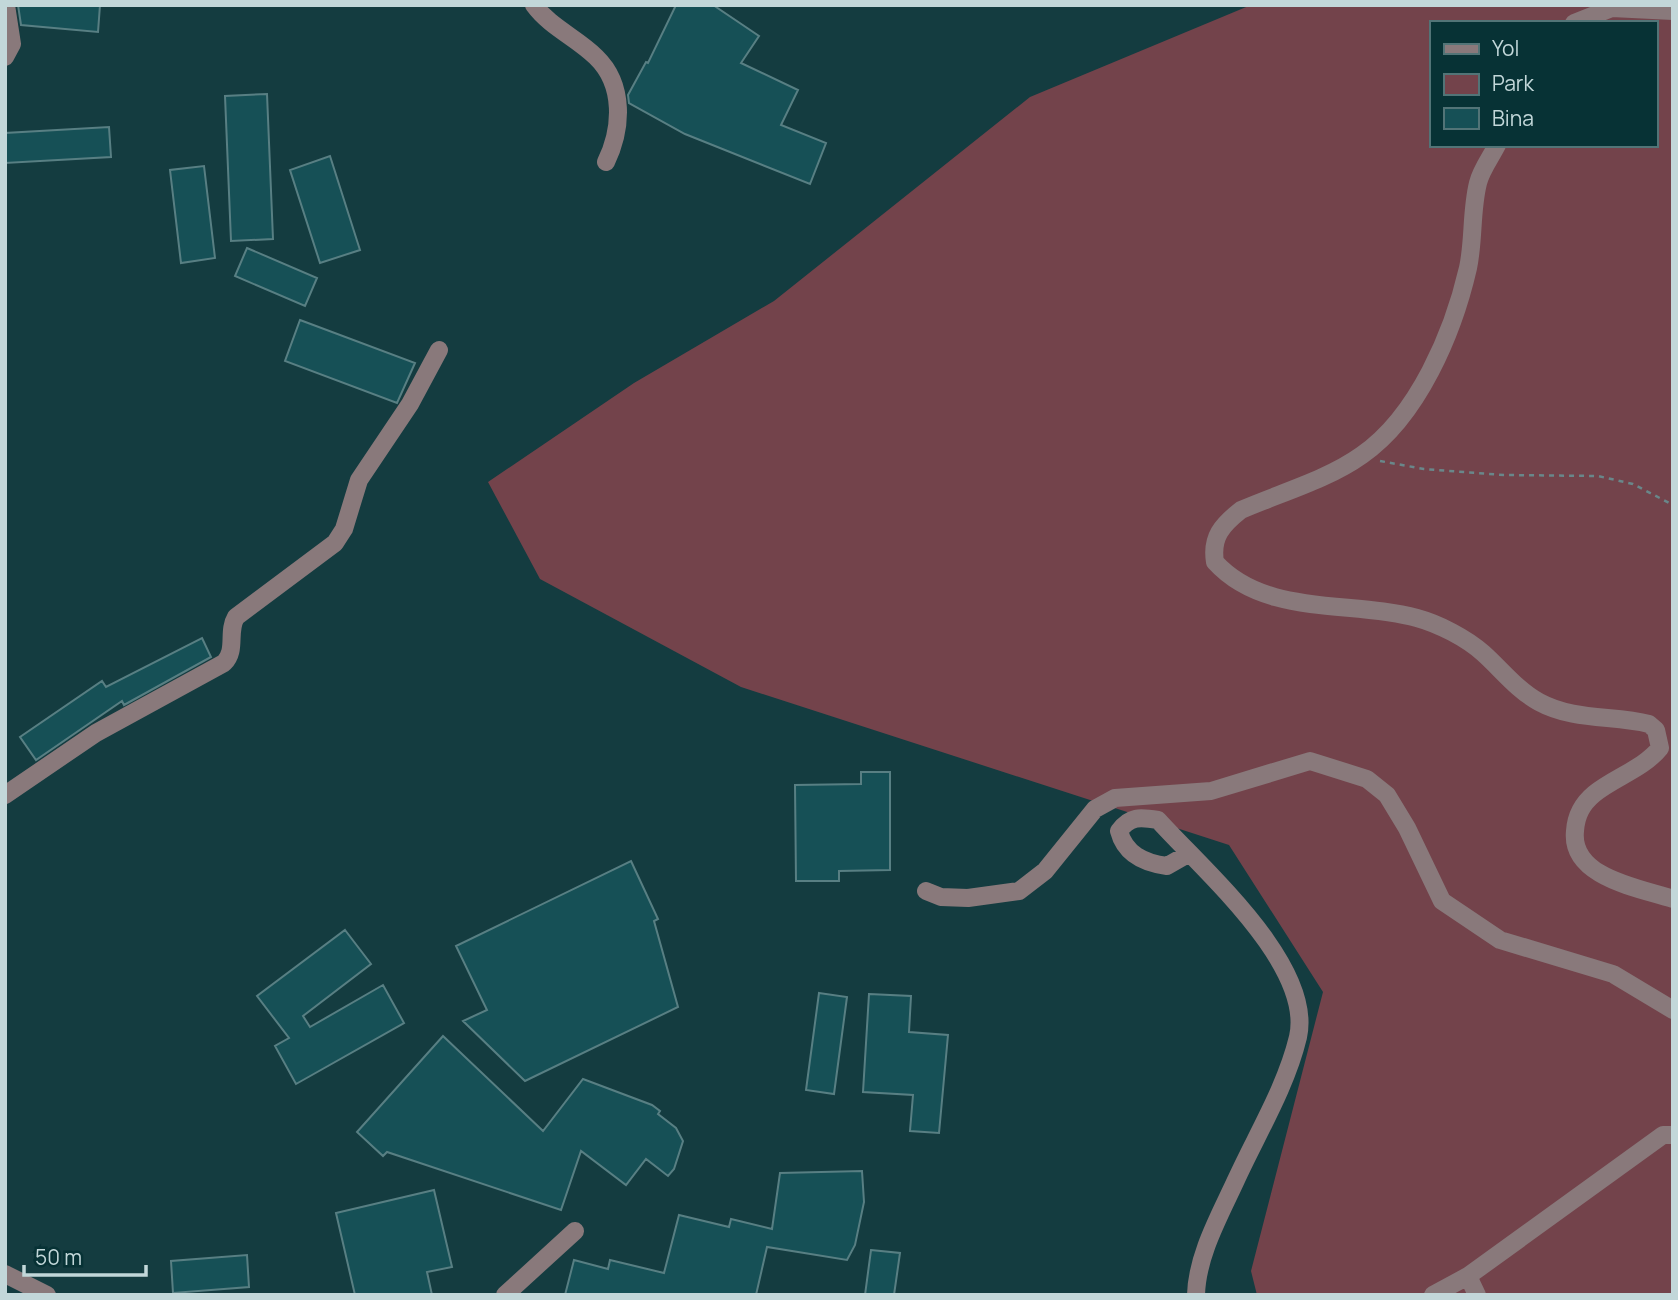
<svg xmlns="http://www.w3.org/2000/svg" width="1678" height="1300" font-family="Manrope,sans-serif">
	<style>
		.green { fill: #73434b; fill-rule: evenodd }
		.building { fill: #165056; stroke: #587f83; stroke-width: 2 }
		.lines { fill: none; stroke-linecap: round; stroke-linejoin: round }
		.path { stroke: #69878a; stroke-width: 2.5; stroke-dasharray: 5 5; stroke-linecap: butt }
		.minor { stroke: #89797b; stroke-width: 18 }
	</style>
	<rect width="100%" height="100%" fill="#143c40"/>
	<!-- green -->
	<path class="green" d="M1251,5H1673V1295H1257L1251,1271L1323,992L1229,845L741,687L540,579L488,482L634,383L774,301L1030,97ZM1431,23H1655V145H1431Z"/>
	<!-- building -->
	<path class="building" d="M18,5H100L98,32L21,25Z
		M676,5H713L759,36L741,63L798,90L781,125L826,143L810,184L685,134L629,103L628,95L646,62L648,63Z
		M267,94L273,239L231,241L225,96Z
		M109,127L111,157L5,163V133Z
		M330,156L360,250L320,263L290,170Z
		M204,166L215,258L181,263L170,170Z
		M247,248L317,278L305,306L235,276Z
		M300,320L415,363L397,403L285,361Z
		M202,638L211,657L124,705L122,701L36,760L20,737L102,681L106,687Z
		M861,772H890V870L839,871V881H796L795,785L861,784Z
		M631,861L658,919L654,921L678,1007L525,1081L463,1021L487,1010L456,946Z
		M345,930L371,964L303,1016L310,1027L383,985L404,1023L296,1084L275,1046L289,1038L257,996Z
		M819,993L847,997L834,1094L806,1090Z
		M869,994L911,996L909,1032L948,1035L939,1133L910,1131L913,1095L863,1092Z
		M443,1036L543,1131L583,1079L652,1105L660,1111L658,1114L676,1128L683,1141L674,1169L668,1176L646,1159L626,1185L581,1151L561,1210L387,1152L383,1156L357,1132Z
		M862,1171L864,1202L855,1245L847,1260L767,1247L756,1295H565L574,1260L608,1269L610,1260L664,1273L679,1215L729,1227L731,1219L772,1229L780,1173Z
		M434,1190L452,1267L427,1272L432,1295H355L336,1213Z
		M871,1250L900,1253L894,1295H865Z
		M247,1255L249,1287L173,1293L171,1261Z"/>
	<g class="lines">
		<!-- path -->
		<path class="path" d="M1380,461L1424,469L1504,475L1598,476L1633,484L1673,505"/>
		<!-- minor -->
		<path class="minor" d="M534,5C550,27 577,38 596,57C625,85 622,129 606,162
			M1574,23L1612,8L1673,11
			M5,57L12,44L6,5
			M1497,145C1491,157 1481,170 1478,183C1471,211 1474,240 1468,268C1453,333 1418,416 1362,455C1327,480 1280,493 1241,510C1222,525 1211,537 1215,562C1265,617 1351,600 1417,618C1439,624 1466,638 1483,653C1501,669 1517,690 1539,702C1574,721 1613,715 1649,724L1656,730L1660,748C1643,769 1615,777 1594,794C1582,804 1576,815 1575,831C1570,878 1640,888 1673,899
			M5,795L96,733L224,663C237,650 227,632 236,617L335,543L344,529L359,480L410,404L439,350
			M1188,854L1167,866C1144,863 1125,854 1119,831C1130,816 1140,817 1158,820C1203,870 1314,965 1298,1037C1286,1087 1257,1134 1236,1180C1220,1215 1197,1255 1196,1295
			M926,891L941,897L968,898L1019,891L1045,871L1095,809L1115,798L1211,791L1310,761L1367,779L1387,795L1407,828L1442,901L1500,940L1613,974L1673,1010
			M5,1274L47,1295
			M1468,1276L1663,1135H1673
			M505,1295L575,1231
			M1433,1295L1468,1276L1477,1295"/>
	</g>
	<!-- border -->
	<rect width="1678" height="1300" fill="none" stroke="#c2d7d9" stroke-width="14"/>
	<!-- legend -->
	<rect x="1430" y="21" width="228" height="126" fill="#073235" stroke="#527477" stroke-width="2"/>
	<rect x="1444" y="44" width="35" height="10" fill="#89797b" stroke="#527477" stroke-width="2"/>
	<text x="1492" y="56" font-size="21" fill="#c2d7d9">Yol</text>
	<rect x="1444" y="74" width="35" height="21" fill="#73434b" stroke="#527477" stroke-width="2"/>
	<text x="1492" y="91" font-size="21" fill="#c2d7d9">Park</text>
	<rect x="1444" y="108" width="35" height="21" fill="#165056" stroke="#527477" stroke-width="2"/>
	<text x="1492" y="126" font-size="21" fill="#c2d7d9">Bina</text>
	<!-- scale -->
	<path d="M24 1265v10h122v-10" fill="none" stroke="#c2d7d9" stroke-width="3.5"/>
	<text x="35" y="1265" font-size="21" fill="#c2d7d9" stroke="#073235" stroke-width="5" paint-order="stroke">50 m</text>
</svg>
